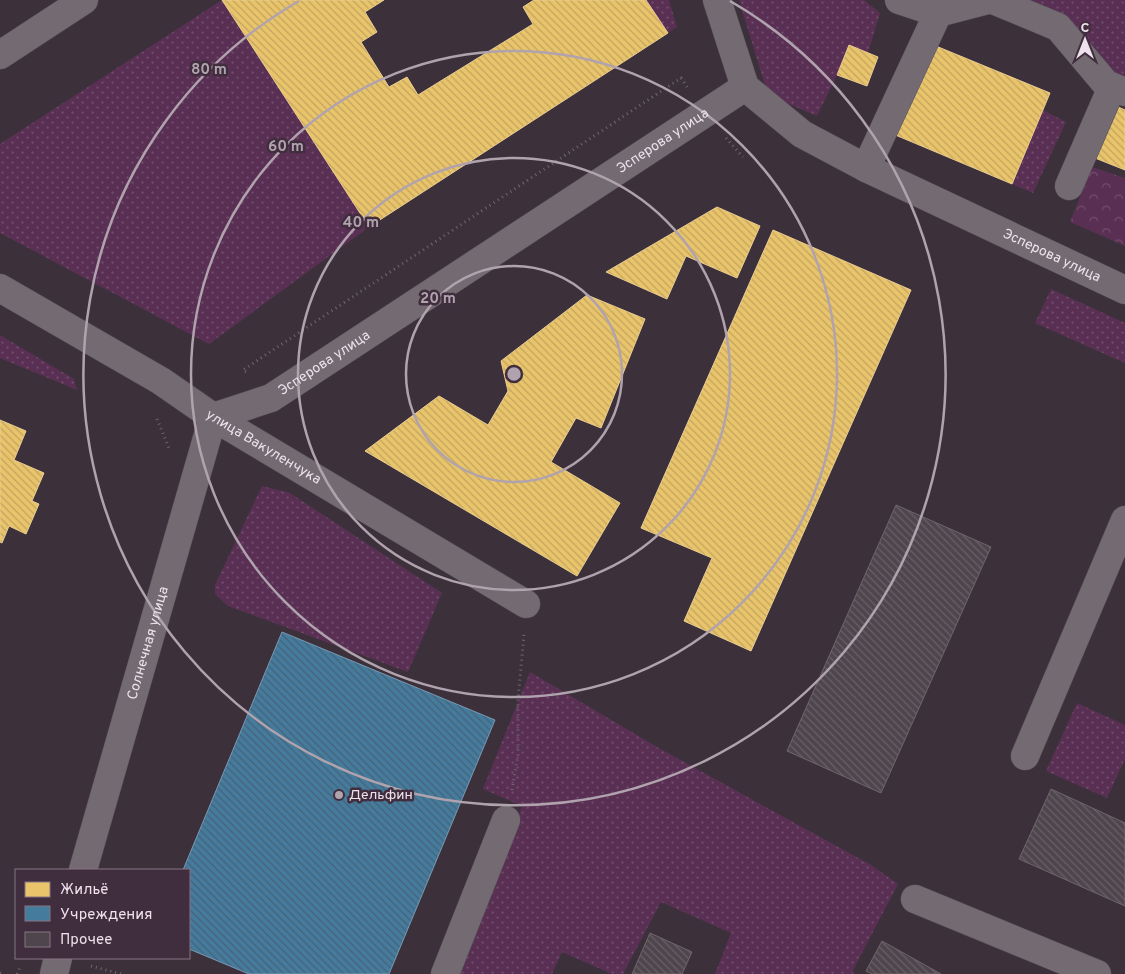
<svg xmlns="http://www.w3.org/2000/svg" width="1125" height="974" font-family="Overpass,sans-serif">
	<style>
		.grass { fill: url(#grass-dots) }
		.forest { fill: url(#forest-crowns) }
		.homes { fill: url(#homes-back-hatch); stroke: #eacd91 }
		.public { fill: url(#public-back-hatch); stroke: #789ab5 }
		.building { fill: url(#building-back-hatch); stroke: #6f656d }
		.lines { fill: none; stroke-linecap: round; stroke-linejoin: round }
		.minor-casing { stroke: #574e56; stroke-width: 29 }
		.path { stroke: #6f686e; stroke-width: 3; stroke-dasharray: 1 4; stroke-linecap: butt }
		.minor { stroke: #736b71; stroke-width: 28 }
		.ring { fill: none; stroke: #b0a3ae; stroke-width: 2.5 }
		.poi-dot { fill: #b0a3ae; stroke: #402d3e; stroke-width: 2 }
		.labels { text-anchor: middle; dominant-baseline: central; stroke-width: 5; stroke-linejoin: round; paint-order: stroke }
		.street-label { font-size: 14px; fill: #eee1ec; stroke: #402d3e }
		.poi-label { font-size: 14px; fill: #eee1ec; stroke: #402d3e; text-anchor: start }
		.centre { fill: #b0a3ae; stroke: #402d3e; stroke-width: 2.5 }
		.ring-label { font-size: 15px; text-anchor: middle; font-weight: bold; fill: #b0a3ae; stroke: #402d3e; stroke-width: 5; stroke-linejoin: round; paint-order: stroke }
	</style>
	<defs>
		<pattern id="grass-dots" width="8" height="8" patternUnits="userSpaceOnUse" patternTransform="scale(1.25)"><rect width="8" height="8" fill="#593054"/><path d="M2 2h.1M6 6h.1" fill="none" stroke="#714e6d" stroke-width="1.8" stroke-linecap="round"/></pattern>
		<pattern id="forest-crowns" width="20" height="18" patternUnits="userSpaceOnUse" patternTransform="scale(1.25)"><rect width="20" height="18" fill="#593054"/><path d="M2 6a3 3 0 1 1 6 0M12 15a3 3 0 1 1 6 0" fill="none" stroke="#714e6d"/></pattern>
		<pattern id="homes-back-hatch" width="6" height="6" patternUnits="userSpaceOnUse" patternTransform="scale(1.25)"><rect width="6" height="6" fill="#e9c46a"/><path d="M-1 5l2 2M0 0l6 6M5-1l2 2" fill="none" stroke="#c0a461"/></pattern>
		<pattern id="public-back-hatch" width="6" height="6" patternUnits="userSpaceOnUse" patternTransform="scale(1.25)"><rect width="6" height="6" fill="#457b9d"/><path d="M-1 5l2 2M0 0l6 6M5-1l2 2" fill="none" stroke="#466276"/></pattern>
		<pattern id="building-back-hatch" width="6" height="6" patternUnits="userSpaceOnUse" patternTransform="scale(1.25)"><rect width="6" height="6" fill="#4f464d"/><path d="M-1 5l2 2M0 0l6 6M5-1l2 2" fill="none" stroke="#696067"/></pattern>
	</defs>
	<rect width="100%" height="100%" fill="#3c313a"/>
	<!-- grass -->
	<path class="grass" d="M222,0L369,227L209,344L0,233V144Z
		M646,0H669L677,27L668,33Z
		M739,0H864L880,13L868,53L848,46L837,75L817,116L768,95Z
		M1030,0H1125V78L1115,74L1065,14Z
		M1043,110L1066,122L1033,193L1012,184Z
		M1051,289L1125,323V363L1035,323Z
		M0,335L74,379L77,390L0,358Z
		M262,486L290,493L442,593L408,672L228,606L215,594V585Z
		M530,672L657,747L871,865L898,884L852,972L855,974H715L731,933L661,902L623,974H612L562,952L552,974H459L522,806L483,789Z
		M1077,703L1125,725V759L1107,798L1046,771Z"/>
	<!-- forest -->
	<path class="forest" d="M1092,167L1125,178V246L1070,222Z"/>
	<!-- homes -->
	<path class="homes" d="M222,0H384L365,12L377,32L361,42L389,87L407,77L418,95L533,24L523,7L534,0H646L668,33L369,227Z
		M931,44L1050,93L1012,184L893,134Z
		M849,45L878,57L867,86L837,75Z
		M1116,106L1125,110V170L1095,158Z
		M717,207L760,226L737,278L686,256L667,299L606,272Z
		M773,230L911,290L751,651L684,621L712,558L641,528Z
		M587,295L645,319L601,428L576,418L551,462L620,503L577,576L365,451L439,396L488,425L508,391L501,361Z
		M0,420L26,431L14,460L44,473L32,501L39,504L26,534L9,526L2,543L0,542Z"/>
	<!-- public -->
	<path class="public" d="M282,632L495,720L389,974H249L189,949V870H183Z"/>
	<!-- building -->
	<path class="building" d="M896,505L991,547L881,793L787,751Z
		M1051,789L1125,823V906L1019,859Z
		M650,933L692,952L682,974H632Z
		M882,941L941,974H872L866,971Z"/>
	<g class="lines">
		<!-- minor casing -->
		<g class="minor-casing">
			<g id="minor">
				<path d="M717,0L745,87"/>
				<path d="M899,0L938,13L988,0"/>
				<path d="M993,0L1058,27L1106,84L1125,92"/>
				<path d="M0,55L84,0"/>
				<path d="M866,168L938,13"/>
				<path d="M1069,186L1112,87"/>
				<path id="s1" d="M0,288L161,381L213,417L526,604"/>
				<path d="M1025,756L1125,520"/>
				<path id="s2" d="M83,870L213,417L271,398L745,87L802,134L866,168L1125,290"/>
				<path d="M915,899L1097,974"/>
				<path d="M54,974L58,958"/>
				<path d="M445,974L506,820"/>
			</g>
		</g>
		<!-- path -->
		<path class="path" d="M726,138L743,157
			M246,372L243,370L681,78L687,87
			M157,419L169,448
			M512,790L518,755V700L524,634
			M91,966L121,974
			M0,973L3,974
			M17,974L21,965"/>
		<!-- minor -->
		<use href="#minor" class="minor"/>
	</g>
	<!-- distance rings -->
	<g class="ring">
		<circle cx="514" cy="374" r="108"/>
		<circle cx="514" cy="374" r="216"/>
		<circle cx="514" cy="374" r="323"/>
		<path d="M730 1A431 431 0 1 1 299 1"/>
	</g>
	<!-- markers -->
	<circle class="poi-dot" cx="339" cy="795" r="5"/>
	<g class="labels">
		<!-- street labels -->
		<g class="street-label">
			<text stroke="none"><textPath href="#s2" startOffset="1001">Эсперова улица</textPath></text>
			<text stroke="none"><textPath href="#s2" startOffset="1451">Эсперова улица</textPath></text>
			<text stroke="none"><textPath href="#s2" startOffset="596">Эсперова улица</textPath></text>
			<text stroke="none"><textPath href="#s1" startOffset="308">улица Вакуленчука</textPath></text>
			<text stroke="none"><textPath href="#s2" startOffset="236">Солнечная улица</textPath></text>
		</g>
		<!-- poi labels -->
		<g class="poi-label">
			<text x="349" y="795">Дельфин</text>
		</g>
	</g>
	<circle cx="514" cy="374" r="8" class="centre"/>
	<g class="ring-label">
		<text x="209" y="74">80 m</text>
		<text x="286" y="151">60 m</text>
		<text x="361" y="227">40 m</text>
		<text x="438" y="303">20 m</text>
	</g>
	<!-- legend -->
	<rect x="15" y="869" width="175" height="90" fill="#402d3e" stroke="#867584"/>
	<rect x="25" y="882" width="25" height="15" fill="#e9c46a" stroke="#867584"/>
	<text x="60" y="894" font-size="15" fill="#eee1ec">Жильё</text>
	<rect x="25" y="906" width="25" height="15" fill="#457b9d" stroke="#867584"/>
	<text x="60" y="919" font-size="15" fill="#eee1ec">Учреждения</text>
	<rect x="25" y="932" width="25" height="15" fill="#4f464d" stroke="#867584"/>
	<text x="60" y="944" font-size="15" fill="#eee1ec">Прочее</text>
	<!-- north arrow -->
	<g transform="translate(1085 40)" stroke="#402d3e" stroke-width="4" paint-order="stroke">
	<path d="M0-4L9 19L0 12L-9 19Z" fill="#eee1ec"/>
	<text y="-8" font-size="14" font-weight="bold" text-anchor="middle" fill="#eee1ec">С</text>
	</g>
</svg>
